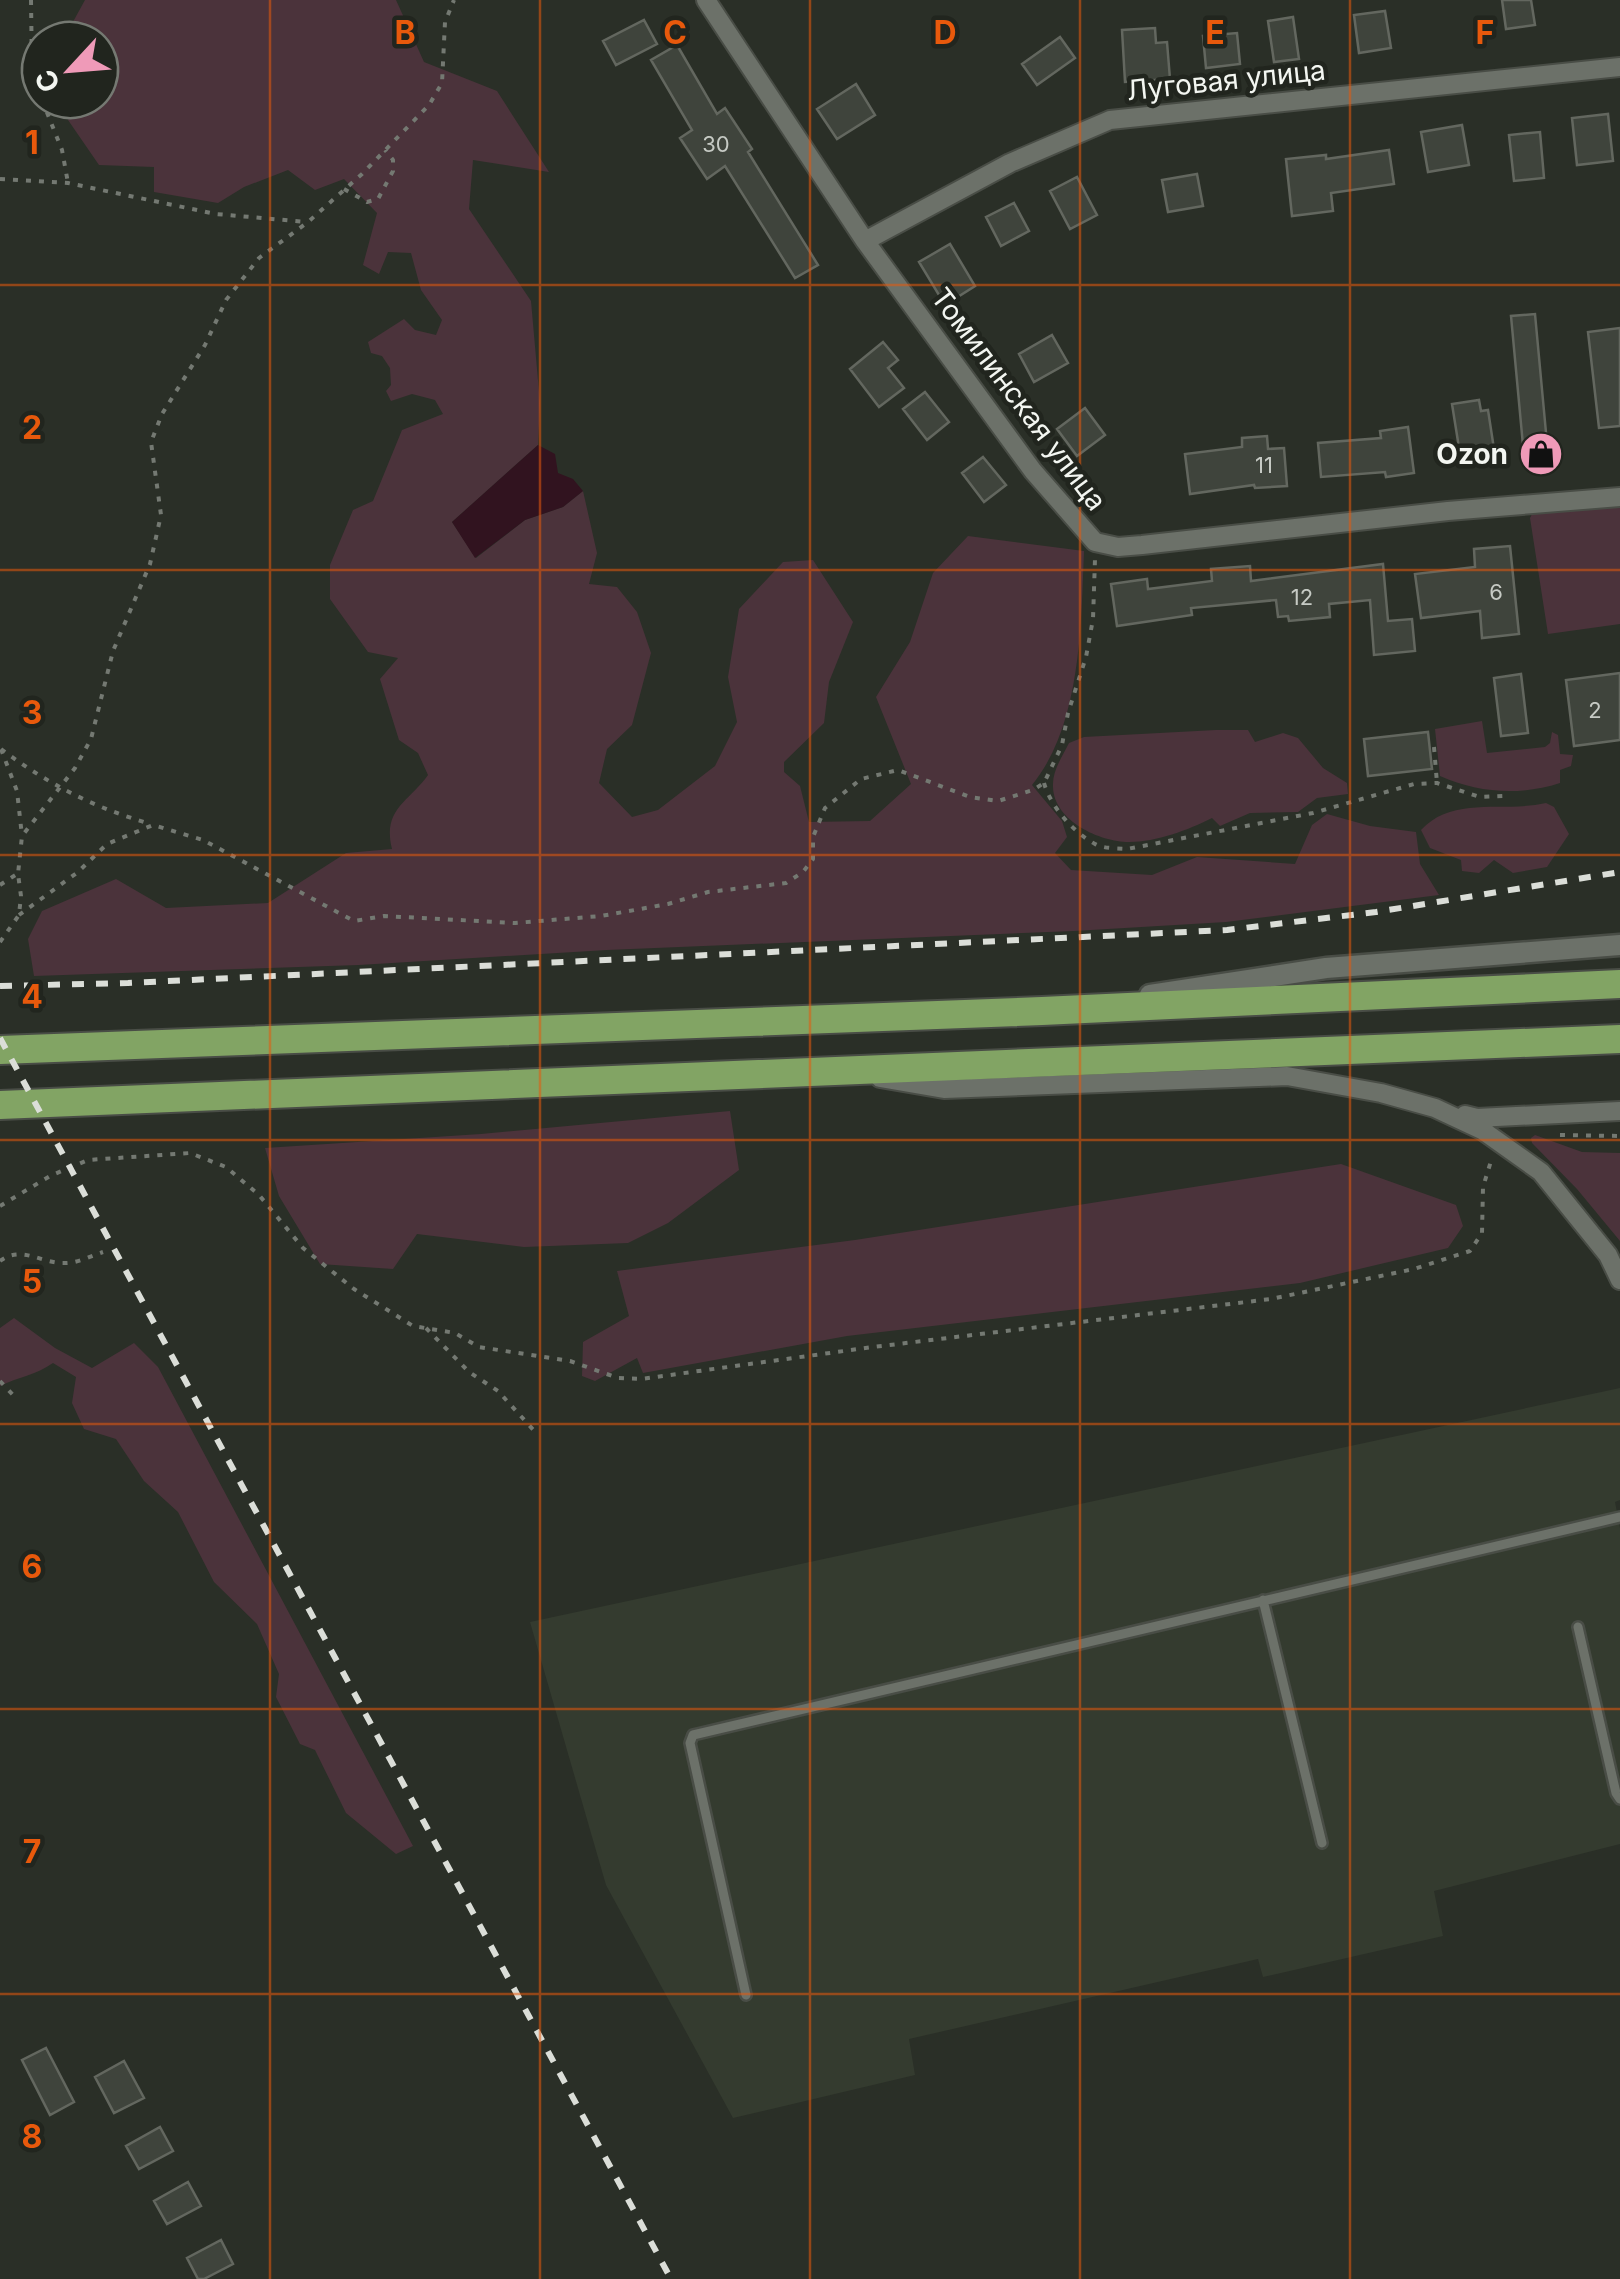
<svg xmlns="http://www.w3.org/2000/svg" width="1620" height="2279" font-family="Inter,sans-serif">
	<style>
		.built { fill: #343b2f }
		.green { fill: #4b333b }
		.water { fill: #31131f }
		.building { fill: #3f443c; stroke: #63675f; stroke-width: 2.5 }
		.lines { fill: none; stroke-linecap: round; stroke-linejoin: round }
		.service-casing { stroke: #494d46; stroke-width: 14 }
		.minor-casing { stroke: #494d46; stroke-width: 22 }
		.tertiary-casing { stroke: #494d46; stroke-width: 25 }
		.trunk-casing { stroke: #494d46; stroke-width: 32 }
		.path { stroke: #747972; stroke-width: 4; stroke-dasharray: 5 8; stroke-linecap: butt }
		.service { stroke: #6c7169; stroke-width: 9 }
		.minor { stroke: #6c7169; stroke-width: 18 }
		.tertiary { stroke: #6c7169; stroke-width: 20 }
		.trunk { stroke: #82a464; stroke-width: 28 }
		.rail { stroke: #dbded8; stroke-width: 6; stroke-dasharray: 12 12; stroke-linecap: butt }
		.grid { fill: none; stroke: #e8590c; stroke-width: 2.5; stroke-opacity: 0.55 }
		.labels { text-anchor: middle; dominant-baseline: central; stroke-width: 9; stroke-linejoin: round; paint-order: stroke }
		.number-label { font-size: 22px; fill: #c6cac4 }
		.street-label { font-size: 28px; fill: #f3f6f1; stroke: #21251e }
		.poi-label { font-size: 28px; font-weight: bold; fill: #f3f6f1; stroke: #21251e; text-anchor: end }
		.grid-label { font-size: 32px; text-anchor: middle; font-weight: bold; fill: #e8590c; stroke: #21251e; stroke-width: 9; stroke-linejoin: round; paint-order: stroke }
	</style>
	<rect width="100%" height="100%" fill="#2a2f27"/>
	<!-- built -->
	<path class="built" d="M1620,1388V1500L1615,1502L1620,1528V1844L1434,1891L1443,1936L1263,1977L1258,1959L909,2039L915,2075L733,2118L606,1885L530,1622Z"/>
	<!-- green -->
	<path class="green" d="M85,0H396L424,62L497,91L549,172L473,160L469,209L531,301L540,403L538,445L452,522L476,558L525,520L563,507L583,491L597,553L589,584L617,587L637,612L651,653L632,725L607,749L599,783L632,817L658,810L715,766L737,722L728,677L739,609L783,562L813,560L853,622L829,682L824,723L784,762V772L800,786L809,822L870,821L911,784L876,697L910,642L933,573L968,536L1084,551C1081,626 1081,725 1032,785L1062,821L1067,837L1055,853L1071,870L1152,875L1197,857L1295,864L1312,825L1327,814L1370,826L1416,832L1420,864L1439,895L1226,922L1074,931L607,950L359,965L34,976L28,939L42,911L116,879L166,908L268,903L346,853L392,849C382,809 409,802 428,775L418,753L399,740L380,679L398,658L368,652L330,599V565L353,510L373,501L402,430L443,414L435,400L412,394L391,401L386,391L391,385L390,368L382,356L371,353L368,342L404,319L415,330L436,335L442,320L421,290L411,253L388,252L379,274L363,265L377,213L344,179L315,190L288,170L244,187L218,203L154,192V167L99,165L68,120L78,100H100V40H63Z
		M1620,507V624L1548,634L1530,518L1533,512Z
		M1482,721L1487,753L1545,747L1550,743L1552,732L1558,735L1560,754L1573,755L1571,766L1560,770V783C1520,796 1478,793 1440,776L1435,729Z
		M1216,730H1248L1255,742L1283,733L1298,738L1323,768L1347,783L1348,794L1317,798L1298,812L1250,813L1220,826L1212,818C1188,830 1157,842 1129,842C1100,842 1054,821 1053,787C1052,771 1062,757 1069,743L1084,737Z
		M1546,803L1554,807L1569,834L1547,867L1513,873L1494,860L1479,873L1462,871L1461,860L1430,848L1421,830C1453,795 1503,813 1546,803Z
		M730,1111L739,1170L668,1223L628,1243L524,1247L417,1234L393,1269L320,1264L279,1196L265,1148L481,1134Z
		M1535,1135L1582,1152L1620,1153V1241L1577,1189L1532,1143L1531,1138Z
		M1341,1164L1456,1205L1463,1226L1448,1248L1300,1283L847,1336L643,1373L637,1358L595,1381L582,1376L583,1342L629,1316L617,1271L855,1240Z
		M14,1318L55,1348L92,1368L134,1343L158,1367L413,1846L396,1854L346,1813L315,1750L300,1744L276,1697L279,1674L257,1624L214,1582L178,1512L144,1481L116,1439L84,1429L72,1403L76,1377L53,1363C36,1375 18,1377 0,1386V1328Z"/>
	<!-- water -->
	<path class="water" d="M538,445L555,454L558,473L573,479L583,491L563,507L525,520L475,558L452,522Z"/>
	<!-- building -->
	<path class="building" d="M1502,0H1531L1535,25L1506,29Z
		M1385,11L1391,48L1359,53L1354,15Z
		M1293,17L1299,59L1274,62L1268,21Z
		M644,20L657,44L616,65L603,41Z
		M1155,28L1156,43L1167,42L1170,79L1125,82L1122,30Z
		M1237,33L1240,64L1206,68L1203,36Z
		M1060,37L1075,58L1037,85L1022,64Z
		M677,45L717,114L725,108L752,149L748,152L818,265L795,278L725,166L707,179L680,138L692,130L651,60Z
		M856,84L875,115L837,139L817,109Z
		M1608,114L1613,161L1577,165L1572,118Z
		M1462,125L1469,165L1428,172L1421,132Z
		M1540,132L1544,178L1514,181L1509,135Z
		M1389,150L1394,184L1331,193L1333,211L1292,216L1286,159L1326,155V159Z
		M1197,174L1203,206L1168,212L1162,180Z
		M1077,177L1097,215L1070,229L1050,191Z
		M1014,203L1029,231L1001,246L986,217Z
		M950,244L975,286L945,305L919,262Z
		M1535,314L1549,465L1525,467L1511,316Z
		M1620,328V426L1599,428L1588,332Z
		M1052,335L1068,363L1034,382L1019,354Z
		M883,342L898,360L888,368L904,388L879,407L850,369Z
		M925,392L949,422L927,440L903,409Z
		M1479,400L1481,411L1488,410L1494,449L1460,454L1452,404Z
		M1085,408L1105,435L1077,456L1057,429Z
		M1408,427L1414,473L1386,477L1385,472L1321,477L1318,443L1381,438L1380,431Z
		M1267,436L1268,449L1284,448L1287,486L1255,488L1254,485L1190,494L1185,454L1242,447V438Z
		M983,457L1006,485L984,502L962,473Z
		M1510,546L1519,634L1482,638L1480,611L1421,618L1415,574L1475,567L1474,549Z
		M1383,564L1388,621L1412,619L1415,651L1374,655L1370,600L1329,604L1330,617L1289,621L1288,616L1278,617L1276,600L1191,608L1192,615L1117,626L1111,584L1147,579L1148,589L1212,581L1211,569L1250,566L1251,581Z
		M1620,673V740L1574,746L1566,680Z
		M1521,674L1528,733L1501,736L1494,678Z
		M1428,732L1432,769L1368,776L1364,739Z
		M46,2048L74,2102L50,2115L22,2060Z
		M124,2061L144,2098L114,2113L95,2077Z
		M160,2127L173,2151L139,2169L126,2146Z
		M188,2182L201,2206L167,2224L154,2201Z
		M221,2240L233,2264L204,2279H198L187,2258Z"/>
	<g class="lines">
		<!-- service casing -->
		<g class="service-casing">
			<path id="service" d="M1263,1600L1322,1843
				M1578,1627L1616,1793L1620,1799
				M746,1995L690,1743L693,1735L1620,1517"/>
		</g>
		<!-- minor casing -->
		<g class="minor-casing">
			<path id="minor" d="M706,0L865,241L1033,471L1095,542L1118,547L1142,545L1448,511L1620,497
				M865,241L1010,163L1110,120L1620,67
				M880,1078L944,1089L1287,1076L1381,1093L1435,1108L1482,1130L1541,1172L1608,1255L1620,1280
				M1465,1115L1477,1118L1620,1111"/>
		</g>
		<!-- tertiary casing -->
		<g class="tertiary-casing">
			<path id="tertiary" d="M1150,995L1326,968L1620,945"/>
		</g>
		<!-- trunk casing -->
		<g class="trunk-casing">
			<path id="trunk" d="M0,1050L1042,1011L1620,984
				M0,1105L1620,1039"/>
		</g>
		<!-- path -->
		<path class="path" d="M31,0L32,71L40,93
			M42,100L62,150L68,183
			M0,179L68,183L216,214L307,222
			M344,189L367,202L378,199L393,171V160L385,150
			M1434,747L1437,783
			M1,749C48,784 94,808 151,824
			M1,749L17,791L22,836
			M1044,783C1051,807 1073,832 1095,844C1104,849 1117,848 1127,849L1313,813L1414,784L1437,783L1480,797L1504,796
			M0,885L17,874
			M19,915L78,872L107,844L153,825L203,840L354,921L384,916L515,923L601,916L668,904L708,892L786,883L803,872L813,859V837L825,808L861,779L898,770L970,797L998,801L1033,790L1044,783L1062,745L1068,713L1086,657L1093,619L1095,559
			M0,942L19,915L21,896L18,874L22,836L75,768L91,739L113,651L150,564L161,515L151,442L162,414L205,345L226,300L259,258L308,222L362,174L429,105L442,83L445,22L454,0
			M1560,1135L1620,1136
			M0,1206L50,1176L88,1160L190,1153L226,1167L259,1195L303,1248L354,1289L413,1326L455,1333L479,1347L570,1361L618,1378L641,1379L873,1347L1271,1299L1414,1269L1470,1251L1482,1233L1483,1187L1491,1161
			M0,1261C21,1245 41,1263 63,1263C76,1264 91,1256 103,1252
			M426,1328L469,1372L498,1391L538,1435
			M0,1381L13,1395"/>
		<!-- service -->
		<use href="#service" class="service"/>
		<!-- minor -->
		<use href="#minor" class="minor"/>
		<!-- tertiary -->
		<use href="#tertiary" class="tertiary"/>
		<!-- trunk -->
		<use href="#trunk" class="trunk"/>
		<!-- rail -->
		<path class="rail" d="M0,986L128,983L1227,930L1376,912L1620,872
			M0,1038L671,2279"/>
	</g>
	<!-- grid -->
	<path class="grid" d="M270,0V2279M540,0V2279M810,0V2279M1080,0V2279M1350,0V2279M0,285H1620M0,570H1620M0,855H1620M0,1140H1620M0,1424H1620M0,1709H1620M0,1994H1620"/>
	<!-- icons -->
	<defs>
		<g id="shop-disc" transform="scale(2.25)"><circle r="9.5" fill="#ef9ab8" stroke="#21251e"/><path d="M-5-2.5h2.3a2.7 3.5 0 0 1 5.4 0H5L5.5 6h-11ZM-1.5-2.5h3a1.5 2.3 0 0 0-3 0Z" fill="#111"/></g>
	</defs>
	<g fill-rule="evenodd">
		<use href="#shop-disc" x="1541" y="454"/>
	</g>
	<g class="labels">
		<!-- number labels -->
		<g class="number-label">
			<text x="716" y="144">30</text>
			<text x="1264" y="465">11</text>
			<text x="1496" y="592">6</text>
			<text x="1302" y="597">12</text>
			<text x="1595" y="710">2</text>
		</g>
		<!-- street labels -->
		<g class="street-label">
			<text transform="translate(1226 80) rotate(-6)">Луговая улица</text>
			<text transform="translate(1019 399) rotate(53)">Томилинская улица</text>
		</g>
		<!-- poi labels -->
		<g class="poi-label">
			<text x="1508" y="454">Ozon</text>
		</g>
	</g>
	<g class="grid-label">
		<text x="405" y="44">B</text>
		<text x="675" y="44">C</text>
		<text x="945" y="44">D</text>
		<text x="1215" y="44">E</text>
		<text x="1485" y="44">F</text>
		<text x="32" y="154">1</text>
		<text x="32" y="439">2</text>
		<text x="32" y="724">3</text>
		<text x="32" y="1008">4</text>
		<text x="32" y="1293">5</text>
		<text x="32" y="1578">6</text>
		<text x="32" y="1863">7</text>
		<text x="32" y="2148">8</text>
	</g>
	<!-- north arrow -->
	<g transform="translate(70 70) rotate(244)"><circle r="48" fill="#21251e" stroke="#757972" stroke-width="2.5"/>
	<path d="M0-8L18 38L0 25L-18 38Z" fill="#ef9ab8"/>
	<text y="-15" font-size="28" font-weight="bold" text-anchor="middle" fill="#f3f6f1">С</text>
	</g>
</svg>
